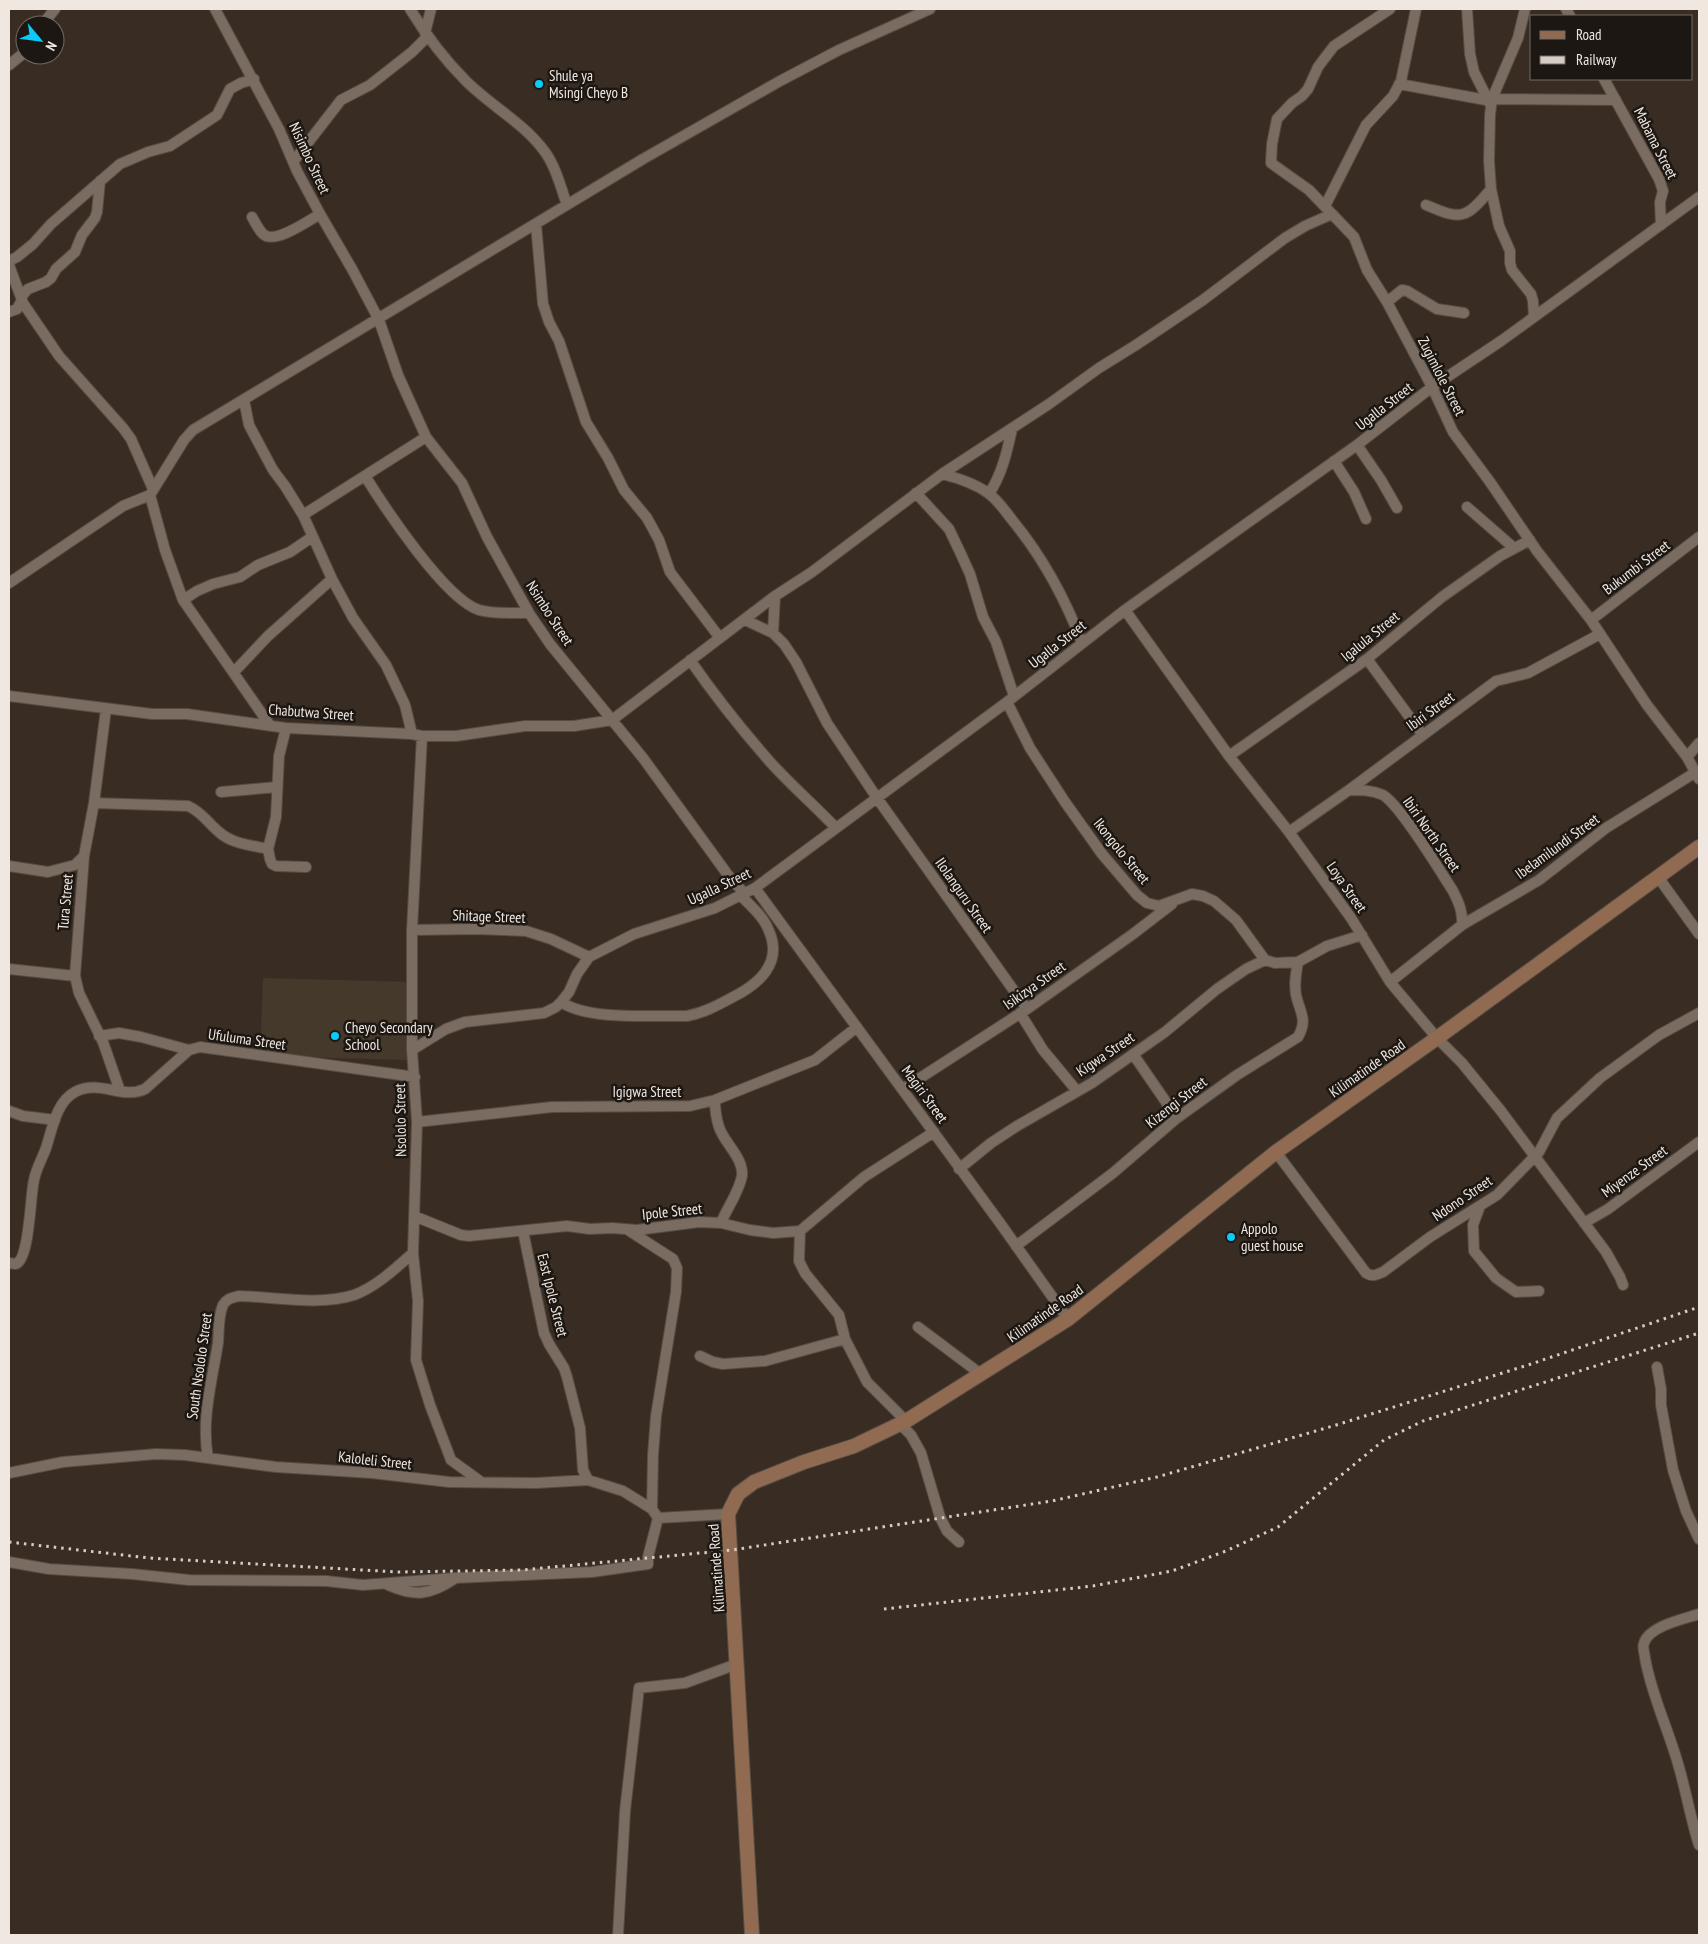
<svg xmlns="http://www.w3.org/2000/svg" width="1708" height="1944" font-family="'PT Sans Narrow',sans-serif">
	<style>
		.education { fill: #44392a }
		.lines { fill: none; stroke-linecap: round; stroke-linejoin: round }
		.street-casing { stroke: #564c43; stroke-width: 12 }
		.secondary-casing { stroke: #564c43; stroke-width: 16 }
		.street { stroke: #7a6c61; stroke-width: 10 }
		.secondary { stroke: #916b51; stroke-width: 14 }
		.rail { stroke: #d5ccc5; stroke-width: 3; stroke-dasharray: 2.5 5; stroke-linecap: butt }
		.poi-dot { fill: #0bcafa; stroke: #1c1712; stroke-width: 2 }
		.labels { text-anchor: middle; dominant-baseline: central; stroke-width: 5; stroke-linejoin: round; paint-order: stroke }
		.poi-label { font-size: 15px; fill: #efe7e0; stroke: #1c1712; text-anchor: start }
		.street-label { font-size: 15px; fill: #efe7e0; stroke: #1c1712 }
	</style>
	<rect width="100%" height="100%" fill="#392d23"/>
	<!-- education -->
	<path class="education" d="M263,978L412,982L409,1060L260,1056Z"/>
	<g class="lines">
		<!-- street casing -->
		<g class="street-casing">
			<path id="street" d="M215,9L279,129L297,171L320,214L352,269L379,320L398,375L426,437L462,483L487,537L529,613L550,644L643,758L728,875L744,893
				M410,9C426,35 444,59 466,81C491,106 524,123 545,152C556,167 561,188 567,205
				M1390,9L1334,46L1327,55L1318,67L1308,89L1302,96L1292,103L1277,119L1272,144L1271,163L1309,190L1354,237L1367,270L1387,302L1432,387L1453,432L1490,482L1537,551L1591,620L1647,705L1687,757L1699,779
				M1467,9L1470,54L1474,72L1491,106
				M1525,9L1518,38L1492,99L1490,115L1489,161L1491,189L1499,226L1510,251V263L1512,270L1531,294L1533,301L1534,317
				M1566,9L1570,16
				M42,25L55,9
				M425,33L431,9
				M9,65L25,52
				M1604,79L1659,179L1663,191L1660,202L1661,225
				M1399,84L1486,100
				M1492,99L1616,100
				M293,162L341,100L370,85L412,52L427,37
				M1426,205C1461,220 1465,220 1491,189
				M1325,206L1366,125L1393,96L1401,81L1416,9
				M252,217C255,222 258,229 263,234C274,245 308,221 320,214
				M536,224L543,304L549,322L559,341L586,422L608,458L624,490L647,518L659,540L670,572L720,638
				M9,261L17,257L33,244L51,224L120,164L148,152L170,146L217,115L230,89L241,83L254,79
				M9,265L23,303L59,356L123,428L131,439L153,489
				M21,297L28,289L46,282L51,278L56,269L75,252L82,235L95,218L97,212L100,181
				M1387,302L1402,290L1407,291L1437,309L1464,313
				M9,312L17,309L22,300
				M244,400L249,425L273,470L285,486L303,515L332,579L353,618L386,665L405,705L412,734
				M1357,445L1381,480L1397,508
				M1334,461L1354,492L1366,519
				M942,474C958,478 974,483 988,493C998,500 1005,511 1013,521C1044,559 1065,598 1082,643
				M365,476C385,508 445,599 479,610C492,614 515,613 529,613
				M916,493L949,529L960,552L970,574L983,617L996,642L1014,696
				M989,494C1002,474 1007,452 1012,429
				M1467,507L1514,548
				M303,515L426,437
				M9,583L123,506L150,495
				M183,600L197,591L213,584L240,577L258,565L290,552L312,537
				M1125,610L1229,756L1289,832L1351,918L1390,982L1437,1038L1462,1063L1501,1111L1606,1252L1620,1277L1623,1285
				M745,620L773,633L784,644L796,662L827,723L877,798L1027,1009
				M1591,620L1699,537
				M773,633L775,596
				M1367,659L1422,734
				M690,660C715,696 742,730 771,763C792,786 815,806 836,828
				M234,672L268,636L332,579
				M9,696L152,714H187L286,728L412,734L422,736H456L525,726H574L612,720L775,596L812,572L942,474L1049,404L1099,368L1136,345L1203,300L1285,238L1305,226L1332,214
				M1007,702L1030,748L1065,802L1102,854L1137,895L1147,903L1159,906L1192,894L1203,896L1214,901L1236,920L1265,960L1275,963L1298,962L1327,946L1362,935
				M106,709L94,803L84,856L75,976L79,993L103,1042L120,1091
				M269,724L183,600L165,550L150,495L184,440L193,430L643,159L780,81L839,50L930,9
				M286,728L279,756L276,817L268,849L270,859L272,864L276,866L306,867
				M422,736L412,930V1050L417,1122L413,1253L418,1301L416,1360L430,1405L451,1460L480,1481
				M1229,756L1367,659L1442,597L1500,556L1530,540
				M1687,757L1699,743
				M1349,790C1361,790 1372,790 1383,795C1401,806 1440,871 1453,891C1459,903 1463,912 1462,925
				M221,792L277,787
				M94,803L188,806C202,812 208,823 219,832C232,844 251,845 268,849
				M1289,832L1349,790L1496,681L1528,673L1600,634
				M9,866L48,872L75,865L84,856
				M1658,877L1699,934
				M755,888L1000,1223L1068,1319
				M412,930L476,929L526,931L551,939L589,957
				M9,969L75,976
				M1390,982L1462,925L1539,880L1606,828L1696,772
				M561,1002C589,1021 653,1015 687,1016C704,1013 718,1005 733,997C759,984 783,963 769,931C764,917 751,906 740,895
				M1020,1013L1043,1050L1077,1091
				M99,1036L119,1033L141,1037L189,1050
				M412,1050L446,1029L465,1022L544,1013L556,1007L561,1002L569,992L577,974L589,957L634,934L715,908L755,888L1007,702L1125,610L1357,445L1432,387L1501,341L1699,197
				M1133,1054L1177,1118
				M903,1089L1027,1009L1133,934L1172,904
				M715,1100C715,1109 716,1118 719,1127C724,1143 744,1158 742,1176C739,1192 727,1208 721,1223
				M9,1111L23,1116L55,1120
				M417,1122L552,1107L690,1106L715,1100L815,1060L857,1027
				M1276,1152L1366,1273C1372,1277 1376,1275 1383,1272L1430,1237L1497,1195L1539,1152L1557,1118L1600,1078L1659,1035L1699,1013
				M959,1169L991,1143L1017,1126L1092,1083L1165,1032L1217,989L1246,969L1265,960
				M1480,1206L1473,1225L1474,1251L1496,1278L1516,1292L1539,1291
				M414,1216L461,1235L469,1236L567,1226L590,1229L612,1228L637,1230L699,1222L721,1223L750,1230L773,1233L800,1231L864,1177L934,1132
				M1584,1223L1608,1209L1699,1142
				M628,1230L673,1259L677,1268L676,1292L656,1416L653,1455L652,1509
				M523,1231L544,1333L549,1344L564,1368L567,1377L580,1428L583,1470L588,1480
				M800,1231L799,1261L805,1273L839,1315L845,1339L867,1382L906,1421
				M1016,1246L1113,1173L1177,1118L1237,1075L1298,1037C1308,1019 1300,1013 1296,995C1294,983 1296,973 1298,962
				M9,1263L16,1264C30,1258 30,1196 34,1180C36,1169 42,1159 46,1148C52,1130 56,1102 75,1092C100,1079 122,1100 145,1089L189,1050L200,1047L415,1077
				M918,1327L982,1375
				M700,1356L713,1362L723,1364L765,1361L845,1339
				M1657,1367L1661,1389V1405L1673,1470L1686,1511L1699,1539
				M900,1424L911,1435L921,1453L940,1517L947,1531L959,1542
				M208,1458C201,1420 212,1381 218,1343C219,1331 218,1316 223,1305C227,1298 232,1298 239,1296C274,1297 320,1306 354,1295C376,1287 396,1268 413,1253
				M9,1473L63,1462L156,1454L185,1455L276,1467L372,1473L449,1482L536,1483L588,1480L623,1491L652,1509L658,1518L728,1514
				M9,1562L49,1569L132,1574L189,1580L326,1581L363,1585L455,1578L592,1572L648,1564V1557L658,1518
				M388,1585C415,1597 430,1595 454,1579
				M1699,1614C1684,1619 1649,1626 1644,1643C1642,1648 1645,1654 1645,1658C1652,1698 1670,1732 1680,1771C1687,1796 1691,1820 1699,1845
				M618,1935L625,1811L639,1688L685,1683L737,1664"/>
		</g>
		<!-- secondary casing -->
		<g class="secondary-casing">
			<path id="secondary" d="M752,1935L728,1514L738,1494L754,1482L804,1462L854,1446L906,1421L1068,1319L1276,1152L1437,1038L1699,847"/>
		</g>
		<!-- street -->
		<use href="#street" class="street"/>
		<!-- secondary -->
		<use href="#secondary" class="secondary"/>
		<!-- rail -->
		<path class="rail" d="M9,1542L149,1558L398,1572L522,1570L732,1550L1052,1501L1157,1477L1333,1426L1528,1365L1699,1307
			M884,1609L1093,1586L1172,1571L1226,1551L1278,1527L1384,1440L1423,1421L1699,1333"/>
	</g>
	<!-- markers -->
	<g class="poi-dot">
		<circle cx="539" cy="84" r="5"/>
		<circle cx="335" cy="1036" r="5"/>
		<circle cx="1231" cy="1237" r="5"/>
	</g>
	<g class="labels">
		<!-- poi labels -->
		<g class="poi-label">
			<text x="549" y="75">Shule ya<tspan x="549" dy="17">Msingi Cheyo B</tspan></text>
			<text x="345" y="1027">Cheyo Secondary<tspan x="345" dy="17">School</tspan></text>
			<text x="1241" y="1228">Appolo<tspan x="1241" dy="17">guest house</tspan></text>
		</g>
		<!-- street labels -->
		<g class="street-label">
			<text transform="translate(1656 143) rotate(63)">Mabama Street</text>
			<text transform="translate(310 158) rotate(65)">Nisimbo Street</text>
			<text transform="translate(1442 376) rotate(63)">Zugimlole Street</text>
			<text transform="translate(1384 406) rotate(-38)">Ugalla Street</text>
			<text transform="translate(1636 567) rotate(-37)">Bukumbi Street</text>
			<text transform="translate(550 613) rotate(57)">Nsimbo Street</text>
			<text transform="translate(1370 636) rotate(-39)">Igalula Street</text>
			<text transform="translate(1057 644) rotate(-38)">Ugalla Street</text>
			<text transform="translate(1430 711) rotate(-36)">Ibiri Street</text>
			<text transform="translate(311 712) rotate(4)">Chabutwa Street</text>
			<text transform="translate(1432 834) rotate(55)">Ibiri North Street</text>
			<text transform="translate(1557 846) rotate(-36)">Ibelamilundi Street</text>
			<text transform="translate(1122 851) rotate(51)">Ikongolo Street</text>
			<text transform="translate(719 886) rotate(-25)">Ugalla Street</text>
			<text transform="translate(1347 887) rotate(55)">Loya Street</text>
			<text transform="translate(964 895) rotate(55)">Ilolanguru Street</text>
			<text transform="translate(65 902) rotate(-85)">Tura Street</text>
			<text transform="translate(489 916) rotate(2)">Shitage Street</text>
			<text transform="translate(1034 985) rotate(-35)">Isikizya Street</text>
			<text transform="translate(247 1039) rotate(8)">Ufuluma Street</text>
			<text transform="translate(1105 1054) rotate(-34)">Kigwa Street</text>
			<text transform="translate(1367 1068) rotate(-35)">Kilimatinde Road</text>
			<text x="647" y="1091">Igigwa Street</text>
			<text transform="translate(925 1094) rotate(54)">Magiri Street</text>
			<text transform="translate(1176 1102) rotate(-38)">Kizengi Street</text>
			<text transform="translate(400 1120) rotate(-91)">Nsololo Street</text>
			<text transform="translate(1634 1171) rotate(-36)">Miyenze Street</text>
			<text transform="translate(1462 1198) rotate(-34)">Ndono Street</text>
			<text transform="translate(672 1211) rotate(-6)">Ipole Street</text>
			<text transform="translate(553 1295) rotate(76)">East Ipole Street</text>
			<text transform="translate(1045 1313) rotate(-35)">Kilimatinde Road</text>
			<text transform="translate(199 1366) rotate(-82)">South Nsololo Street</text>
			<text transform="translate(375 1460) rotate(6)">Kaloleli Street</text>
			<text transform="translate(716 1568) rotate(-94)">Kilimatinde Road</text>
		</g>
	</g>
	<!-- border -->
	<rect width="1708" height="1944" fill="none" stroke="#efe7e0" stroke-width="20"/>
	<!-- legend -->
	<rect x="1530" y="15" width="162" height="65" fill="#1c1712" stroke="#706a64"/>
	<rect x="1540" y="31" width="25" height="8" fill="#916b51" stroke="#706a64"/>
	<text x="1576" y="40" font-size="15" fill="#efe7e0">Road</text>
	<rect x="1540" y="56" width="25" height="8" fill="#d5ccc5" stroke="#706a64"/>
	<text x="1576" y="65" font-size="15" fill="#efe7e0">Railway</text>
	<!-- north arrow -->
	<g transform="translate(40 40) rotate(119)"><circle r="24" fill="#1c1712" stroke="#706a64"/>
	<path d="M0-4L9 19L0 12L-9 19Z" fill="#0bcafa"/>
	<text y="-8" font-size="14" font-weight="bold" text-anchor="middle" fill="#efe7e0">N</text>
	</g>
</svg>
